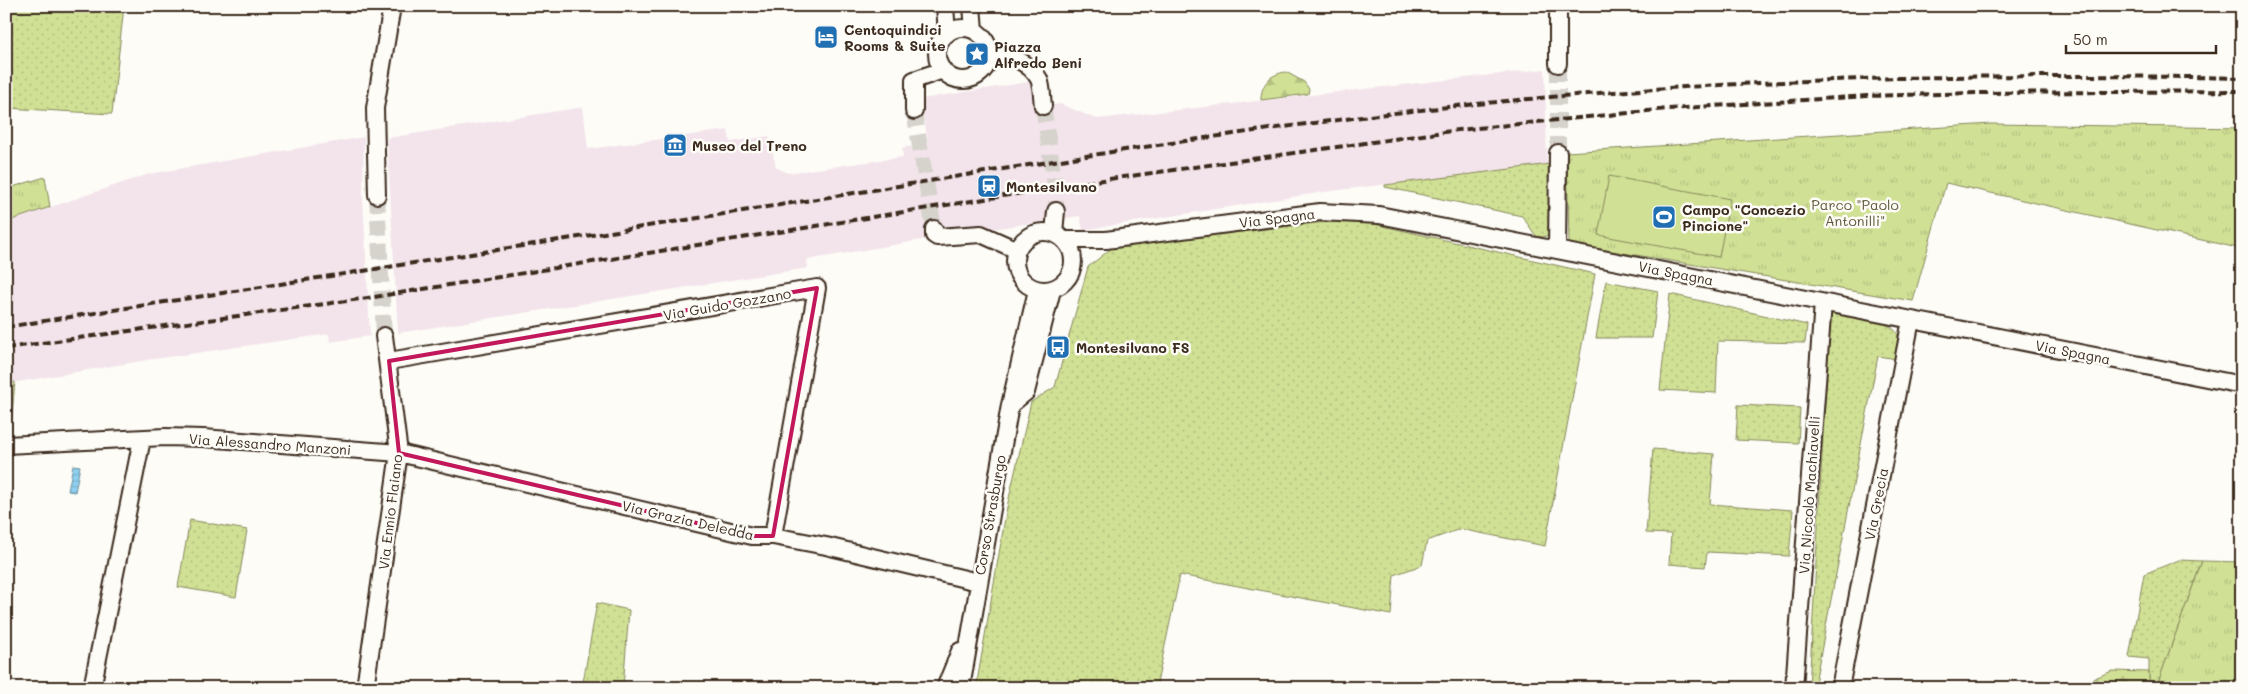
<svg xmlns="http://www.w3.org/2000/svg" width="2248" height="694" font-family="Mali,sans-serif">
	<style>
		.built { fill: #f3e4eb }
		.grass { fill: url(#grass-dots); stroke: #86865a }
		.forest { fill: url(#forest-firs); stroke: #86865a }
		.park { fill: url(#park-tufts); stroke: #86865a }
		.pitch { fill: #d0e195; stroke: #86865a }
		.water { fill: url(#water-rules); stroke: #6d8e9c }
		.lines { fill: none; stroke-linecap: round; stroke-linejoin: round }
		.minor-tunnel { stroke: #d6d2cc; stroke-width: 16; stroke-dasharray: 16 8; stroke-linecap: butt }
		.minor-casing { stroke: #3b2a1e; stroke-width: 20 }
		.minor { stroke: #fdfcf7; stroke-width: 16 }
		.rail { stroke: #3b2a1e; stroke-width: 4; stroke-dasharray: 8 4; stroke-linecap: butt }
		.marked { fill: none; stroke: #c2185b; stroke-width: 4; stroke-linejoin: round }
		.labels { text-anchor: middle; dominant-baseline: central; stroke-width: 5; stroke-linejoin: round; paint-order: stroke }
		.poi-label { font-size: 14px; font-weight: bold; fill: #3b2a1e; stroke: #fdfcf7; text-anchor: start }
		.park-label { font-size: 14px; fill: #60583c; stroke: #fdfcf7 }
		.street-label { font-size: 14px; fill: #3b2a1e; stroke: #fdfcf7 }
	</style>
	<defs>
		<pattern id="grass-dots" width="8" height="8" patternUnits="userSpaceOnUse" patternTransform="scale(1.25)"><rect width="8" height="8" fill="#d0e195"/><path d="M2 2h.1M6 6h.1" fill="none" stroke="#b4c180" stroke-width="1.8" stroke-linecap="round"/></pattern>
		<pattern id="forest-firs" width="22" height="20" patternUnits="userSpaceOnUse" patternTransform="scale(1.25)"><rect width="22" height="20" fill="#d0e195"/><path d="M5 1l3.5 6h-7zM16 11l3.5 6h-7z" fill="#b4c180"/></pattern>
		<pattern id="park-tufts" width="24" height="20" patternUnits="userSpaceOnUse" patternTransform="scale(1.25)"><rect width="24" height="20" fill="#d0e195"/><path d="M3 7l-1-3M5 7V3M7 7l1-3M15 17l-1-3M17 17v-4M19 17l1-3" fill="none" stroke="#b4c180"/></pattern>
		<pattern id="water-rules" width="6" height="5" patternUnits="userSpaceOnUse" patternTransform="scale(1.25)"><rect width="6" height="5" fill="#8ed0f0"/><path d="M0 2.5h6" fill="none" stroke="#7bb3cd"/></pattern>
	</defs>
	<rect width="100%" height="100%" fill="#fdfcf7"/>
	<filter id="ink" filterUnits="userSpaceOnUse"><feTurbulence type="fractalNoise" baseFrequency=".02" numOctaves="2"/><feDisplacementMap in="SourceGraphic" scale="10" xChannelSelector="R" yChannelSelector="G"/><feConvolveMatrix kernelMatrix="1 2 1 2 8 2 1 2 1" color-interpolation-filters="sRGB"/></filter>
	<g filter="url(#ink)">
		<!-- built -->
		<path class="built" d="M1545,69L1547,165L1331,191L1083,230L1080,216L944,236L807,260L808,268L398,333L387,138L583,107L588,149L728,130L730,142L769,136L776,167L788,173L903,157L902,148L928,143L921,99L1028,82H1031L1035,106L1060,104L1097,119Z
			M364,137L363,197L370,336L330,342L329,334L147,360L6,384V222L149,174Z"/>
		<!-- grass -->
		<path class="grass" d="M6,6H124L112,114L6,108Z
			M1550,164V231L1548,235L1543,237L1536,236L1522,216L1385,187V185Z
			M1352,219L1595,274L1545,546L1460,529L1427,541L1422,565L1394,575L1391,615L1180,575L1156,688H976L1007,507L1031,402L1055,387L1088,267L1113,247Z
			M1606,281L1658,291L1652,338H1596Z
			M1670,294L1807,325L1805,343L1718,341L1716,393L1660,390Z
			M1830,311C1845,314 1895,319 1898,336C1899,343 1897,352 1897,359L1878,356L1814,688H1809Z
			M15,382L10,435L6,434V384Z
			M1738,405L1800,408L1798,443L1736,440Z
			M1653,449L1714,454L1710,504L1793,510L1789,556L1707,552L1705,567L1669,564L1671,534L1646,533Z
			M190,520L247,530L236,597L178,587Z
			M2179,560L2202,561L2156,688H2149V659L2129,657L2144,574Z
			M597,603L629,610L623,688H582Z"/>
		<!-- forest -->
		<path class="forest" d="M1286,72L1304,82L1309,89L1308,94L1261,100C1261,84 1270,74 1286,72Z
			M2112,671L2149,672V688H2086L2090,680Z"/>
		<!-- park -->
		<path class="park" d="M1991,124L2242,128V249L1946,183L1913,301L1569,244L1567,152Z
			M45,177L50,207L6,222V189Z
			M2202,561L2242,562V688H2156Z"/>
		<!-- pitch -->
		<path class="pitch" d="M1609,176L1730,199L1719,257L1598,235Z"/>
		<!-- water -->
		<path class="water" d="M73,465L80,466L75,492L68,491Z"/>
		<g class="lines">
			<!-- minor-tunnel -->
			<path class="minor-tunnel" d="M1043,106L1056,191V211
				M914,111L934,229
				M1558,153V64
				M377,195L384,336"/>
			<!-- minor casing -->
			<g class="minor-casing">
				<path id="minor" d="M945,6L947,34
					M972,6L974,30
					M1558,6V64
					M937 54a26 26 0 1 1 52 0a26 26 0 1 1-52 0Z
					M989,49C1005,54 1030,61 1039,79C1042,86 1042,98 1043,106
					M914,111V80L943,70
					M377,195L375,108L392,6
					M934,229V235L937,237L981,234L1017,250
					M1015 261a29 29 0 1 1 58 0a29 29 0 1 1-58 0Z
					M1054,233L1056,211
					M1065,240H1106L1320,212L1379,215L2242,385
					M1557,250L1558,153
					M389,361L817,288L773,536
					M1010,405L1026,392L1052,290
					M6,445L165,437L203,438L399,453L752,536H773L826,546L978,582
					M92,688L142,439
					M365,688L399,453L384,336
					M945,688L960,651
					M961,688L1010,405L1037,290
					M1794,688L1823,303
					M1840,688L1911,320"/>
			</g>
			<!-- minor -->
			<use href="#minor" class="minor"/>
			<!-- rail -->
			<path class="rail" d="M6,327C278,284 551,242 823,198C1061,160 1300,119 1540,98C1773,77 2008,73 2242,78
				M6,348L368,298L1109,179L1458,130L1668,109L1867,96L1976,93L2242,91"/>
		</g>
	</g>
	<!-- marked area -->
	<path class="marked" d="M817,288L773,536H752L399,453L389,361Z"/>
	<!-- icons -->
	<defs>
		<g id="hotel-square" transform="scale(1.25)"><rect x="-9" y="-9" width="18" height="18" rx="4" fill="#1f6fb2" stroke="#fdfcf7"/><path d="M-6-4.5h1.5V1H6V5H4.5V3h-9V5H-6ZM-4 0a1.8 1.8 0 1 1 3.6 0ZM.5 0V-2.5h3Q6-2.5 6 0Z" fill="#fff"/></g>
		<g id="sight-square" transform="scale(1.25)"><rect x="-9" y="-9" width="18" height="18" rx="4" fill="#1f6fb2" stroke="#fdfcf7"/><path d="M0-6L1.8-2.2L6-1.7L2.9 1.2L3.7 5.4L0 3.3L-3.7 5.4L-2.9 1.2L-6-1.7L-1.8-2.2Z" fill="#fff"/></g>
		<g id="museum-square" transform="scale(1.25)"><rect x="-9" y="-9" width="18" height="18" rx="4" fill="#1f6fb2" stroke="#fdfcf7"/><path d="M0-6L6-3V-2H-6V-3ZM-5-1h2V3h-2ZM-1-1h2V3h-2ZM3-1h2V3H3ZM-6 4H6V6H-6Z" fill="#fff"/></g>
		<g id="station-square" transform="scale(1.25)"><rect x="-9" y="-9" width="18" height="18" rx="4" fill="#1f6fb2" stroke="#fdfcf7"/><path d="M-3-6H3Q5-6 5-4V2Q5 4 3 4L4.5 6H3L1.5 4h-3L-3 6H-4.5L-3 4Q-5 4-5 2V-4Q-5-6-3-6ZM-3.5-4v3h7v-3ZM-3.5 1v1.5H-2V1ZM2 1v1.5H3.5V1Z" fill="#fff"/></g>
		<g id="stadium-square" transform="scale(1.25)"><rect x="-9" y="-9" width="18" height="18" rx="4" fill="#1f6fb2" stroke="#fdfcf7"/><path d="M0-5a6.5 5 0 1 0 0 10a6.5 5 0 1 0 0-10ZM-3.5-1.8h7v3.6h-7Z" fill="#fff"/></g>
		<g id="bus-square" transform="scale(1.25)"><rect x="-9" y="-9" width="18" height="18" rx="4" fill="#1f6fb2" stroke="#fdfcf7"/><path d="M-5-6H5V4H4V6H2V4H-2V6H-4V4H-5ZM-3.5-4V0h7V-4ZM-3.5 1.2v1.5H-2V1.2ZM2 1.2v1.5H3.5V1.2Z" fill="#fff"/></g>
	</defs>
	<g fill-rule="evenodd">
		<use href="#hotel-square" x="826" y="37"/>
		<use href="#sight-square" x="977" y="54"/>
		<use href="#museum-square" x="675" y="145"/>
		<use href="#station-square" x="989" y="186"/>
		<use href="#stadium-square" x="1664" y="217"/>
		<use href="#bus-square" x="1058" y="347"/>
	</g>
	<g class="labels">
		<!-- poi labels -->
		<g class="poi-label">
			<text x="844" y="29">Centoquindici<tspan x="844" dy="16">Rooms &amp; Suite</tspan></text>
			<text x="994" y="46">Piazza<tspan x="994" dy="16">Alfredo Beni</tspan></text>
			<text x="692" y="145">Museo del Treno</text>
			<text x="1006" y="186">Montesilvano</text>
			<text x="1682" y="209">Campo "Concezio<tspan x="1682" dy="16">Pincione"</tspan></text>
			<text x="1076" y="347">Montesilvano FS</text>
		</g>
		<!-- park labels -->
		<g class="park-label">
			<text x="1855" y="204">Parco "Paolo<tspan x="1855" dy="16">Antonilli"</tspan></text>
		</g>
		<!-- street labels -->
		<g class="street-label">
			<text transform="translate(1277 218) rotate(-7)">Via Spagna</text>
			<text transform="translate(1676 273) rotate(11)">Via Spagna</text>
			<text transform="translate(727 304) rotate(-10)">Via Guido Gozzano</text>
			<text transform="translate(2073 352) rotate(11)">Via Spagna</text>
			<text transform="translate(270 444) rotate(4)">Via Alessandro Manzoni</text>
			<text transform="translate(1809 495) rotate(-86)">Via Niccolò Machiavelli</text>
			<text transform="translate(1876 504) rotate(-79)">Via Grecia</text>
			<text transform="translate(390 512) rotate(-83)">Via Ennio Flaiano</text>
			<text transform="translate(990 515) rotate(-80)">Corso Strasburgo</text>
			<text transform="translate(688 520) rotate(13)">Via Grazia Deledda</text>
		</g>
	</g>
	<!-- margin -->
	<rect width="2248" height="694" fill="none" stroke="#fdfcf7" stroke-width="25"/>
	<rect x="12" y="12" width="2223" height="669" fill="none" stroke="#3b2a1e" stroke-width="2" filter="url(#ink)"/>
	<!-- scale -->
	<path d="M2066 45v8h150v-8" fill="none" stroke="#3b2a1e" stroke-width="2.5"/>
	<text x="2073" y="45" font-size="15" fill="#3b2a1e" stroke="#fdfcf7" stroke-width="4" paint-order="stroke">50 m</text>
</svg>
